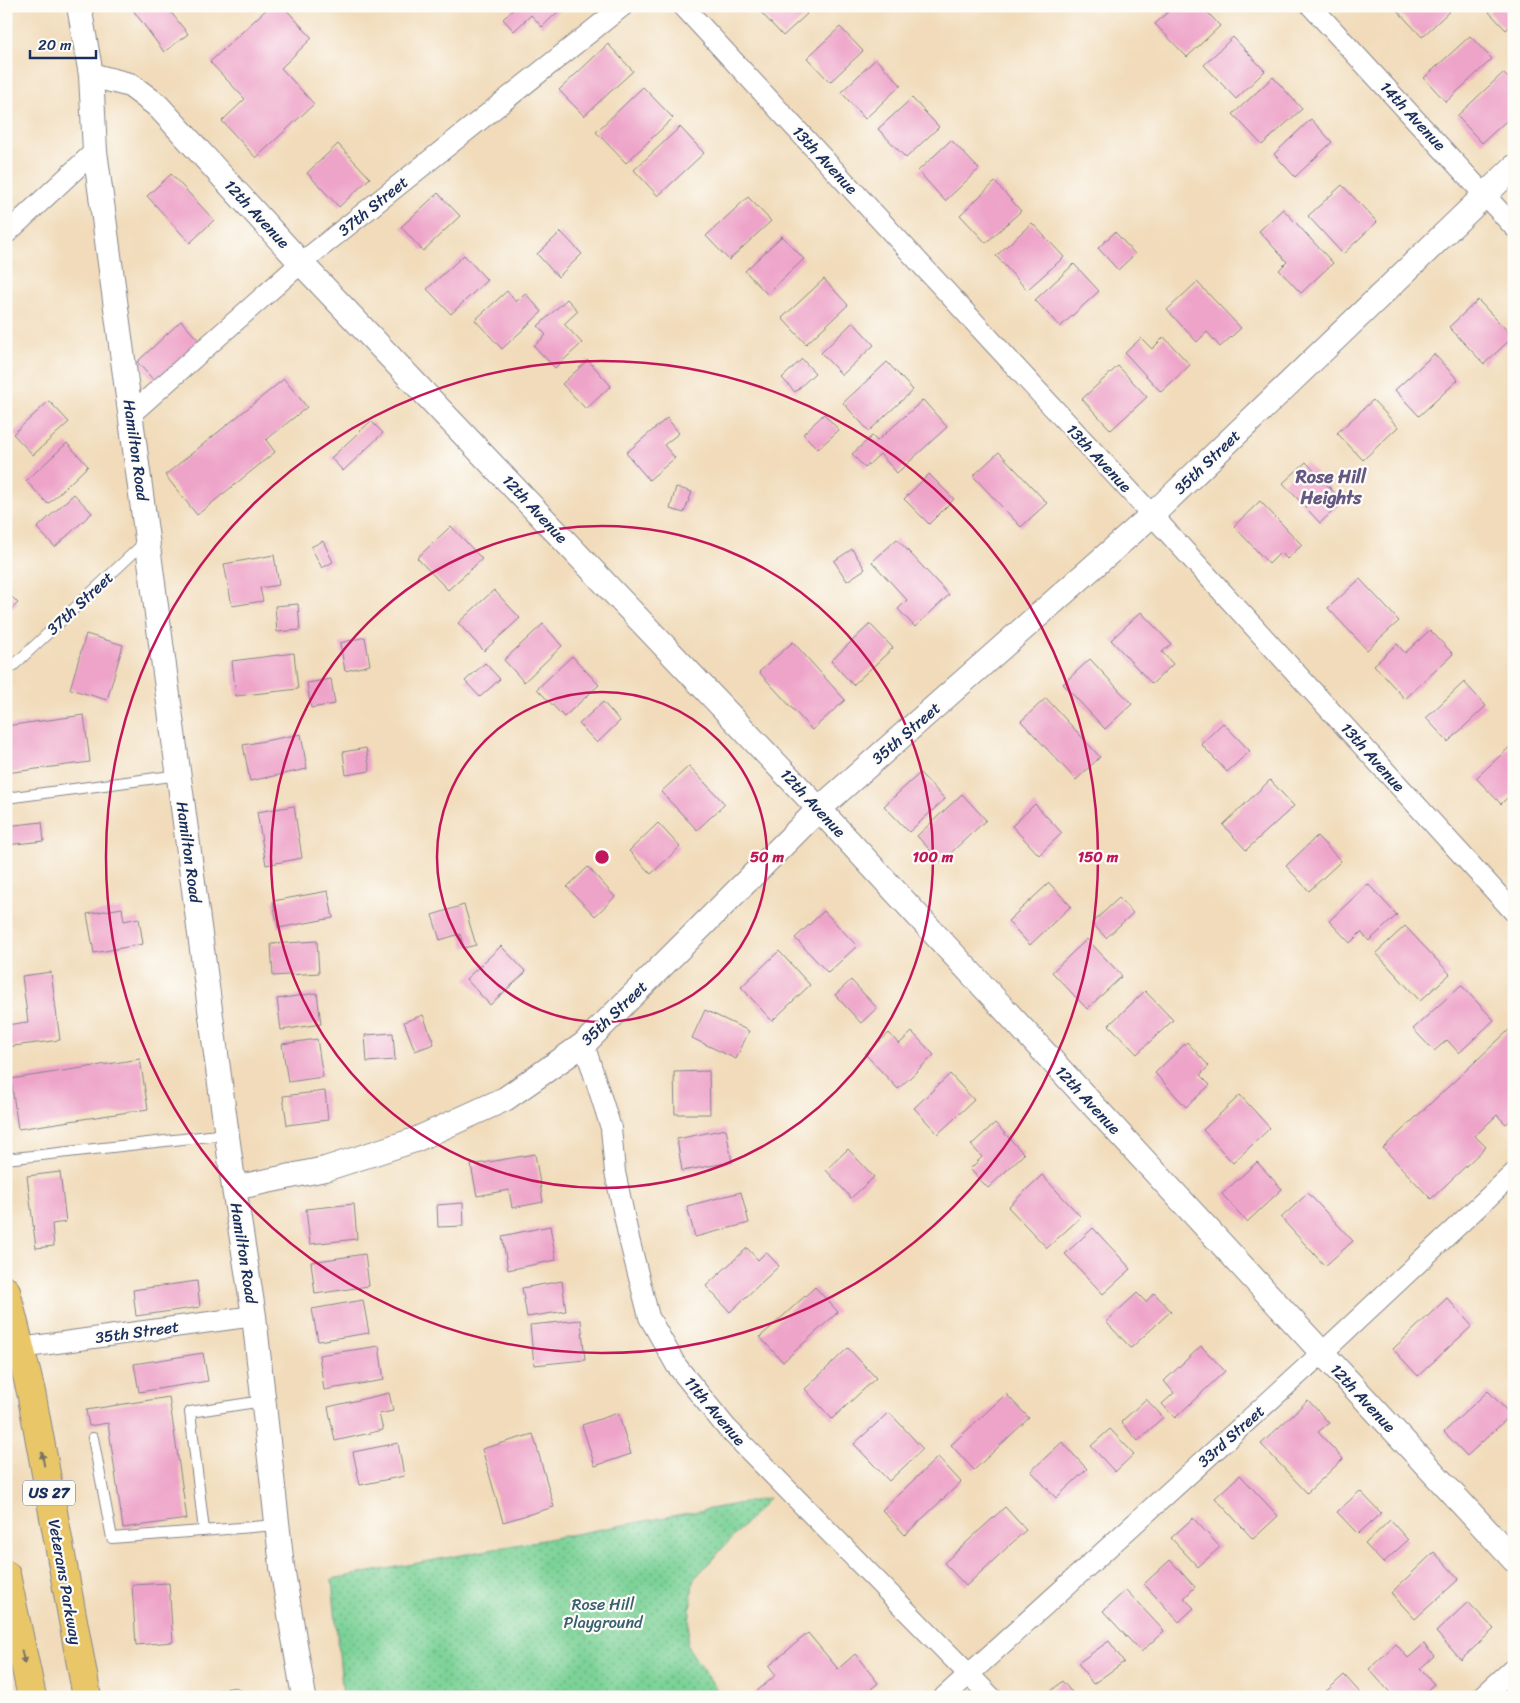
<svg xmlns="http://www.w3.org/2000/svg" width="1520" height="1703" font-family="Sriracha,sans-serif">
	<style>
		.park { fill: url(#park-dots); stroke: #4c807a }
		.building { fill: #eea4c9 }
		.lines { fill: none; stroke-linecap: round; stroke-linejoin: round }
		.service-casing { stroke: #86858c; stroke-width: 12 }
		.minor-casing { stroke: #86858c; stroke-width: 22 }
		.tertiary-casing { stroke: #86858c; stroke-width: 26 }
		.primary-casing { stroke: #86858c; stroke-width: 30 }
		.service { stroke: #fff; stroke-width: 10 }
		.minor { stroke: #fff; stroke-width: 20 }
		.tertiary { stroke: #fff; stroke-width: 24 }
		.primary { stroke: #e9c769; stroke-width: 28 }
		.oneway { fill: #787363 }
		.ring { fill: none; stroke: #c2185b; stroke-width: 2.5 }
		.labels { text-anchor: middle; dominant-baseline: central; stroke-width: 4.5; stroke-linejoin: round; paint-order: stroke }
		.shield { fill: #fdfcf7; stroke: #5f6c8c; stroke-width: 1 }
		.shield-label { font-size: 15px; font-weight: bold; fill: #1b2f5e }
		.street-label { font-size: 16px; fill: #1b2f5e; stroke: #fdfcf7 }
		.park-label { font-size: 16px; fill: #38606f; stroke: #fdfcf7 }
		.neighbourhood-label { font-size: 18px; font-weight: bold; fill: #655883; stroke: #fdfcf7 }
		.centre { fill: #c2185b; stroke: #fdfcf7; stroke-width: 2.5 }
		.ring-label { font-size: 15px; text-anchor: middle; font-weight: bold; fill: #c2185b; stroke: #fdfcf7; stroke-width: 4.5; stroke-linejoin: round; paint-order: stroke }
	</style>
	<defs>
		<pattern id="park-dots" width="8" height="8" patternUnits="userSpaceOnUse" patternTransform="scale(1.25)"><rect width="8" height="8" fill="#7cd297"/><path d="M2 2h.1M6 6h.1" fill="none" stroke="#65ab7e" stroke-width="1.8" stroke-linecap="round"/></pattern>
	</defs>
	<rect width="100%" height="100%" fill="#fdfcf7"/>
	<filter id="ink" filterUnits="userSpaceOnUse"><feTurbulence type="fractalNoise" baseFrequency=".02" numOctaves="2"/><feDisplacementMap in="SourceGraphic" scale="10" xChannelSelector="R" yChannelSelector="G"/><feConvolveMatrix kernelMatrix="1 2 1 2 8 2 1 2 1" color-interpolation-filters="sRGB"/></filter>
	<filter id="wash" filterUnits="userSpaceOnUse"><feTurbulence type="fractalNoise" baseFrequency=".0096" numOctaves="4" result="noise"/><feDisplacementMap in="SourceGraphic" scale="20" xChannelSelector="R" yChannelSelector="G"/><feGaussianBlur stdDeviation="1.12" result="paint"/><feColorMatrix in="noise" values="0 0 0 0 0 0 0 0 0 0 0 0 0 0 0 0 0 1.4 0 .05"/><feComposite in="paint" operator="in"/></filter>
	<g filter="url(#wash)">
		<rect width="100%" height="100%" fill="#f1dbba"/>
		<!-- park -->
		<path class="park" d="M769,1498L693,1580L687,1646L722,1697H343L332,1579Z"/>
		<g id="blocks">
			<!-- building -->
			<path class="building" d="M130,6H166L188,34L164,52Z
				M270,6H283L312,38L281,68L314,104L256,158L222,121L245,99L210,62Z
				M513,6H564L542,27L531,15L514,31L503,19L515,8Z
				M759,6H800L807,14L783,36L757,8Z
				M1174,6H1202L1220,26L1187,57L1155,24Z
				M1393,6H1455L1422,37Z
				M1495,6H1514V23L1506,30L1489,12Z
				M840,27L863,51L830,82L807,58Z
				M1470,36L1492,59L1446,102L1424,78Z
				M1233,37L1265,71L1236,99L1204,65Z
				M608,44L633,71L584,116L559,90Z
				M876,59L901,85L865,119L841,92Z
				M1503,73L1514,84V114L1482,143L1457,116Z
				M1273,77L1302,109L1262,145L1233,114Z
				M643,87L673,118L626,163L596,132Z
				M912,98L939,127L906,158L878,129Z
				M1311,119L1332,142L1295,177L1274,154Z
				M680,127L704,153L658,196L634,170Z
				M951,140L979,169L945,201L918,171Z
				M338,144L370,178L339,207L307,173Z
				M171,174L214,220L190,243L147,196Z
				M995,182L1021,211L986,243L960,215Z
				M1342,185L1377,222L1343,254L1308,216Z
				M438,193L460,216L423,251L401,227Z
				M748,197L771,221L729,260L706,236Z
				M1283,209L1333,263L1301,293L1279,270L1287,262L1259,231Z
				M1032,223L1064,257L1027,290L996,256Z
				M561,232L582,254L558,277L537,254Z
				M1115,232L1135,254L1118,270L1098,248Z
				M782,236L804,259L767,294L745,271Z
				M464,255L487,280L451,314L427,289Z
				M1074,264L1099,291L1060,327L1035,300Z
				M824,279L848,305L806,344L782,318Z
				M1197,282L1241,328L1220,347L1207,332L1197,342L1167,310Z
				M507,291L516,302L525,293L542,312L502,349L475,320Z
				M567,299L578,311L564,324L582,343L555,368L534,346L546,335L538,326Z
				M1478,300L1513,337L1484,364L1449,327Z
				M181,321L204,346L160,387L137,362Z
				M853,322L874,345L842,375L821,353Z
				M1164,337L1190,365L1161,392L1125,353L1141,338L1152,349Z
				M1434,354L1458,380L1419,416L1395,390Z
				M802,359L815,373L795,392L782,378Z
				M588,360L611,386L586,409L562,384Z
				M887,362L913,390L869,431L843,403Z
				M1118,366L1147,397L1111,430L1082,399Z
				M284,379L307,407L266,440L275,452L197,515L165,475Z
				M923,400L947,427L897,473L880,454L865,468L852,454L872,436L877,441Z
				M1373,400L1398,427L1363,460L1337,433Z
				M49,401L69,422L33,455L13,434Z
				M824,414L839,430L818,449L803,434Z
				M667,418L679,433L664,445L675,458L649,480L626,453Z
				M371,421L383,433L343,471L331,458Z
				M67,443L88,466L48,504L26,481Z
				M999,452L1047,503L1021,527L973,476Z
				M1306,462L1343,502L1320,523L1283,483Z
				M929,474L954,499L929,524L904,499Z
				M676,487L692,492L684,513L670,509Z
				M74,494L92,513L55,547L37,528Z
				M1260,501L1302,545L1287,559L1281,552L1269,564L1234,526Z
				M451,526L482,559L448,590L417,558Z
				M897,539L949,595L915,627L898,609L907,600L872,562Z
				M323,541L333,562L322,568L311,547Z
				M852,549L865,569L847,581L834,561Z
				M274,555L279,585L260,588L263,601L232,606L224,564Z
				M1360,579L1399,621L1367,650L1328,608Z
				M494,590L520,618L484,651L458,623Z
				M6,591L18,603L6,614Z
				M298,604L300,630L277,632L275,606Z
				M1141,612L1171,644L1162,652L1173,664L1152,684L1111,640Z
				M543,624L562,646L524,682L504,660Z
				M870,624L893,648L853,685L831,661Z
				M1430,630L1453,654L1405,699L1374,665L1397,644L1405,653Z
				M86,634L123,645L107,700L70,689Z
				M365,637L370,665L345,671L340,643Z
				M793,642L845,700L812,730L759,672Z
				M294,653L298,689L236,696L232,661Z
				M572,656L599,685L564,717L537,689Z
				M1090,659L1132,704L1105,729L1063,684Z
				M485,663L500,679L480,697L465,681Z
				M331,679L335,704L311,708L307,683Z
				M1464,682L1486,706L1448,742L1426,718Z
				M1046,698L1100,757L1076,780L1021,721Z
				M603,702L620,721L597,743L579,724Z
				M84,715L90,762L6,773V726Z
				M1223,723L1250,751L1227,772L1201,744Z
				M301,734L307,769L250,781L243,745Z
				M1514,743V791L1501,804L1476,778Z
				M366,748L370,771L346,775L343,752Z
				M689,766L725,804L697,830L661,792Z
				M920,773L945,799L909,832L884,806Z
				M1270,780L1294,806L1246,850L1223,825Z
				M962,794L986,820L941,862L917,836Z
				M1035,804L1062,833L1039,855L1012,826Z
				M294,806L302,858L266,865L257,812Z
				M42,822L44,841L6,845V826Z
				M658,823L680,847L651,874L629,851Z
				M1317,836L1341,861L1309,891L1286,866Z
				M588,867L615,897L595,916L567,887Z
				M1049,883L1071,906L1030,945L1008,921Z
				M1368,884L1397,915L1369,941L1361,932L1350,943L1329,921Z
				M328,891L333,918L278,928L273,901Z
				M1119,898L1133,913L1106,938L1092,923Z
				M464,905L476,945L464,948L460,934L440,940L432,915Z
				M122,908L124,921L139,918L143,944L94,953L87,914Z
				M824,911L857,946L828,973L795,938Z
				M1405,926L1450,974L1420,1001L1376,953Z
				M1087,939L1122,976L1087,1009L1052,972Z
				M317,941L319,973L273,976L271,944Z
				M501,946L526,972L490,1005L466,979Z
				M779,951L810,985L772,1021L741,987Z
				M51,972L60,1040L6,1047V1025L28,1022L22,976Z
				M851,980L877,1008L861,1023L835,995Z
				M1461,985L1494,1020L1459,1053L1447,1040L1434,1051L1413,1029Z
				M1145,991L1173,1020L1137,1054L1109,1025Z
				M317,993L321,1024L281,1030L277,999Z
				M705,1010L749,1031L736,1059L692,1038Z
				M423,1015L434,1044L415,1051L404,1022Z
				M1510,1029L1514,1034V1095L1509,1100L1514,1105V1117L1506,1124L1497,1115L1475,1136L1486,1147L1431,1199L1383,1148Z
				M912,1032L934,1055L898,1089L865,1054L889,1033L899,1044Z
				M393,1033L395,1060L367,1062L365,1035Z
				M317,1039L323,1077L288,1082L282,1044Z
				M1187,1042L1209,1066L1200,1075L1210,1085L1186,1107L1155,1073Z
				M140,1059L148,1109L18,1129L11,1079Z
				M709,1071L710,1114H675L674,1072Z
				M950,1074L974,1100L938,1134L914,1108Z
				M325,1091L328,1120L287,1125L283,1096Z
				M1240,1095L1270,1128L1233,1163L1203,1130Z
				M995,1123L1024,1154L988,1188L970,1169L982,1157L971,1145Z
				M726,1129L732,1162L682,1171L677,1139Z
				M848,1149L874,1177L851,1198L826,1170Z
				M535,1154L543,1202L512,1208L509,1190L477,1196L471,1165Z
				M1257,1162L1282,1189L1247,1222L1222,1194Z
				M60,1172L66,1222L52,1224L54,1246L36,1248L27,1176Z
				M1042,1175L1081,1217L1047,1248L1008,1207Z
				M741,1192L749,1223L695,1237L687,1206Z
				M1308,1193L1353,1241L1325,1266L1281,1218Z
				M463,1203L464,1226L438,1227L437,1205Z
				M354,1204L357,1239L310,1244L306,1209Z
				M550,1226L556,1260L508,1270L502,1236Z
				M1093,1228L1131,1269L1103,1294L1065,1254Z
				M747,1248L758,1260L766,1252L779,1266L730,1312L706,1286Z
				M365,1254L369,1286L315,1294L311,1262Z
				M197,1281L200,1307L136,1316L133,1290Z
				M562,1281L566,1311L527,1317L522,1288Z
				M815,1287L838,1312L783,1362L760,1337Z
				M1137,1293L1146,1302L1154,1293L1171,1311L1131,1348L1106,1322Z
				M1447,1298L1472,1326L1418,1376L1393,1349Z
				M363,1300L369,1333L318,1341L312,1309Z
				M581,1320L585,1360L534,1365L530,1325Z
				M379,1346L384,1380L324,1390L319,1355Z
				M1201,1346L1225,1371L1175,1418L1162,1404L1174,1393L1164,1381Z
				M848,1348L876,1378L832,1419L805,1389Z
				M203,1353L208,1381L139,1392L134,1364Z
				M1488,1391L1511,1415L1467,1456L1444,1432Z
				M389,1393L393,1411L379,1414L383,1430L335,1441L328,1407Z
				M1006,1394L1029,1418L974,1470L951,1445Z
				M169,1397L187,1519L123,1528L108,1423L89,1426L86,1410Z
				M1146,1399L1163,1417L1138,1441L1121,1422Z
				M1308,1400L1329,1423L1318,1432L1343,1459L1307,1493L1261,1444Z
				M889,1412L923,1449L889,1481L854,1444Z
				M618,1413L631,1454L595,1466L582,1425Z
				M1110,1429L1134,1454L1115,1472L1091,1446Z
				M533,1434L554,1507L503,1522L482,1449Z
				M1062,1442L1087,1469L1056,1498L1031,1471Z
				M398,1443L404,1476L360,1485L353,1452Z
				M938,1457L961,1482L905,1535L882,1510Z
				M1240,1475L1278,1516L1253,1539L1215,1498Z
				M1360,1491L1381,1513L1358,1534L1337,1512Z
				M1005,1507L1026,1530L966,1586L944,1563Z
				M1193,1518L1220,1547L1198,1567L1171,1538Z
				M1390,1520L1408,1540L1383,1563L1365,1544Z
				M1434,1552L1459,1579L1415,1619L1391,1593Z
				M1170,1560L1195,1587L1184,1598L1194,1608L1179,1622L1144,1584Z
				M169,1583L173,1642L136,1645L132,1585Z
				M1126,1590L1164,1631L1141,1652L1103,1611Z
				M1468,1602L1494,1629L1461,1660L1436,1632Z
				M808,1633L838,1669L855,1654L878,1683L862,1697H750L776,1675L769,1666Z
				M1109,1641L1124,1662L1093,1684L1078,1663Z
				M1396,1644L1408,1658L1424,1644L1434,1656L1420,1669L1434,1684L1420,1697H1394L1369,1669Z
				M1344,1675L1364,1697H1320Z
				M1062,1681L1076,1697H1045Z"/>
		</g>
	</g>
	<g filter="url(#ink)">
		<use href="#blocks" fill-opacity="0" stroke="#86858c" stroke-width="1"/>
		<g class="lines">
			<!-- service casing -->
			<g class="service-casing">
				<path id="service" d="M12,667L145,542
					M6,798L179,775
					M6,1159L227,1134
					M93,1438L112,1538L277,1525
					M204,1531L190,1412L263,1401
					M211,1697L235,1693L236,1697"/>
			</g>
			<!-- minor casing -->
			<g class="minor-casing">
				<path id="minor" d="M683,6L1152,515L1514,912
					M1311,6L1514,227
					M6,234L95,151
					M131,414L301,263L623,6
					M584,1044L611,1128L615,1172L629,1239L649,1317L676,1365L726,1427L991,1697
					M20,1348L254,1316
					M944,1697L1322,1353L1514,1173
					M1482,1697L1514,1668"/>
			</g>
			<!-- tertiary casing -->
			<g class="tertiary-casing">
				<path id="tertiary" d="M79,6L91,75L95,151L234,1188L254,1316L282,1567L304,1697
					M91,75L130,85L158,106L301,263L819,809L1514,1560
					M234,1188L325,1169L415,1140L505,1099L584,1044L819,809L1152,515L1514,167"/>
			</g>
			<!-- primary casing -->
			<g class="primary-casing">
				<path id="primary" d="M6,1291L31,1392L87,1697
					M6,1575L32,1697"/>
			</g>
			<!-- service -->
			<use href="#service" class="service"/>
			<!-- minor -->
			<use href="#minor" class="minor"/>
			<!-- tertiary -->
			<use href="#tertiary" class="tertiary"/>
			<!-- primary -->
			<use href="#primary" class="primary"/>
		</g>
		<!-- one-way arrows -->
		<defs><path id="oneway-solid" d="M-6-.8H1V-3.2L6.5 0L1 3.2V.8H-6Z" transform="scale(1.25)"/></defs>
		<g class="oneway">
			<use href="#oneway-solid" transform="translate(43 1459) rotate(-100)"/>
			<use href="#oneway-solid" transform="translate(23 1657) rotate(78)"/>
		</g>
	</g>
	<!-- distance rings -->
	<g class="ring">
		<circle cx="602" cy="857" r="165"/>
		<circle cx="602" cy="857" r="331"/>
		<circle cx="602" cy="857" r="496"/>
	</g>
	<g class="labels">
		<!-- shield labels -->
		<rect class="shield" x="23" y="1480.5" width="52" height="25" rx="4"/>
		<g class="shield-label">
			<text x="49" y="1493">US 27</text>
		</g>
		<!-- street labels -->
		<g class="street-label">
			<text transform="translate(1413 116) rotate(47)">14th Avenue</text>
			<text transform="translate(825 160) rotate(47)">13th Avenue</text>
			<text transform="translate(373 206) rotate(-39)">37th Street</text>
			<text transform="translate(257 214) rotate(47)">12th Avenue</text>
			<text transform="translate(136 450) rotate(82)">Hamilton Road</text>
			<text transform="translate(1099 458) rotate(47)">13th Avenue</text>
			<text transform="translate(1207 462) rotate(-44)">35th Street</text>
			<text transform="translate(535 509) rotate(47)">12th Avenue</text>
			<text transform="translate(80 603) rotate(-43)">37th Street</text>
			<text transform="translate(906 733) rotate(-41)">35th Street</text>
			<text transform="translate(1373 757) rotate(48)">13th Avenue</text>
			<text transform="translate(813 803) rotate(47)">12th Avenue</text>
			<text transform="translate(189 852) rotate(82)">Hamilton Road</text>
			<text transform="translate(614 1013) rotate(-44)">35th Street</text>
			<text transform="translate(1088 1100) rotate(47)">12th Avenue</text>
			<text transform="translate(244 1253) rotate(81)">Hamilton Road</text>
			<text transform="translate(137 1332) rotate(-8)">35th Street</text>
			<text transform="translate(1363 1398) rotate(47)">12th Avenue</text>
			<text transform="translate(715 1411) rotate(50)">11th Avenue</text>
			<text transform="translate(1231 1436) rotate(-42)">33rd Street</text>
			<text transform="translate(65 1582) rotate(80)">Veterans Parkway</text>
		</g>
		<!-- park labels -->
		<g class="park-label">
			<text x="603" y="1604">Rose Hill<tspan x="603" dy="18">Playground</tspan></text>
		</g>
		<!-- neighbourhood labels -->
		<g class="neighbourhood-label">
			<text x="1331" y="477">Rose Hill<tspan x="1331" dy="21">Heights</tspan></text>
		</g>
	</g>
	<circle cx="602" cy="857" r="8" class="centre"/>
	<g class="ring-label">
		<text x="767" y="862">50 m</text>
		<text x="933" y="862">100 m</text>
		<text x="1098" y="862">150 m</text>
	</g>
	<!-- margin -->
	<rect width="1520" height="1703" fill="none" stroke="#fdfcf7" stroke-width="25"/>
	<!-- scale -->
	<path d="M30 50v8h66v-8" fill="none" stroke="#1b2f5e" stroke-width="2.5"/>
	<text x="38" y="50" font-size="15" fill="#1b2f5e" stroke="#fdfcf7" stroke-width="4" paint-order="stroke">20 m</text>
</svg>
